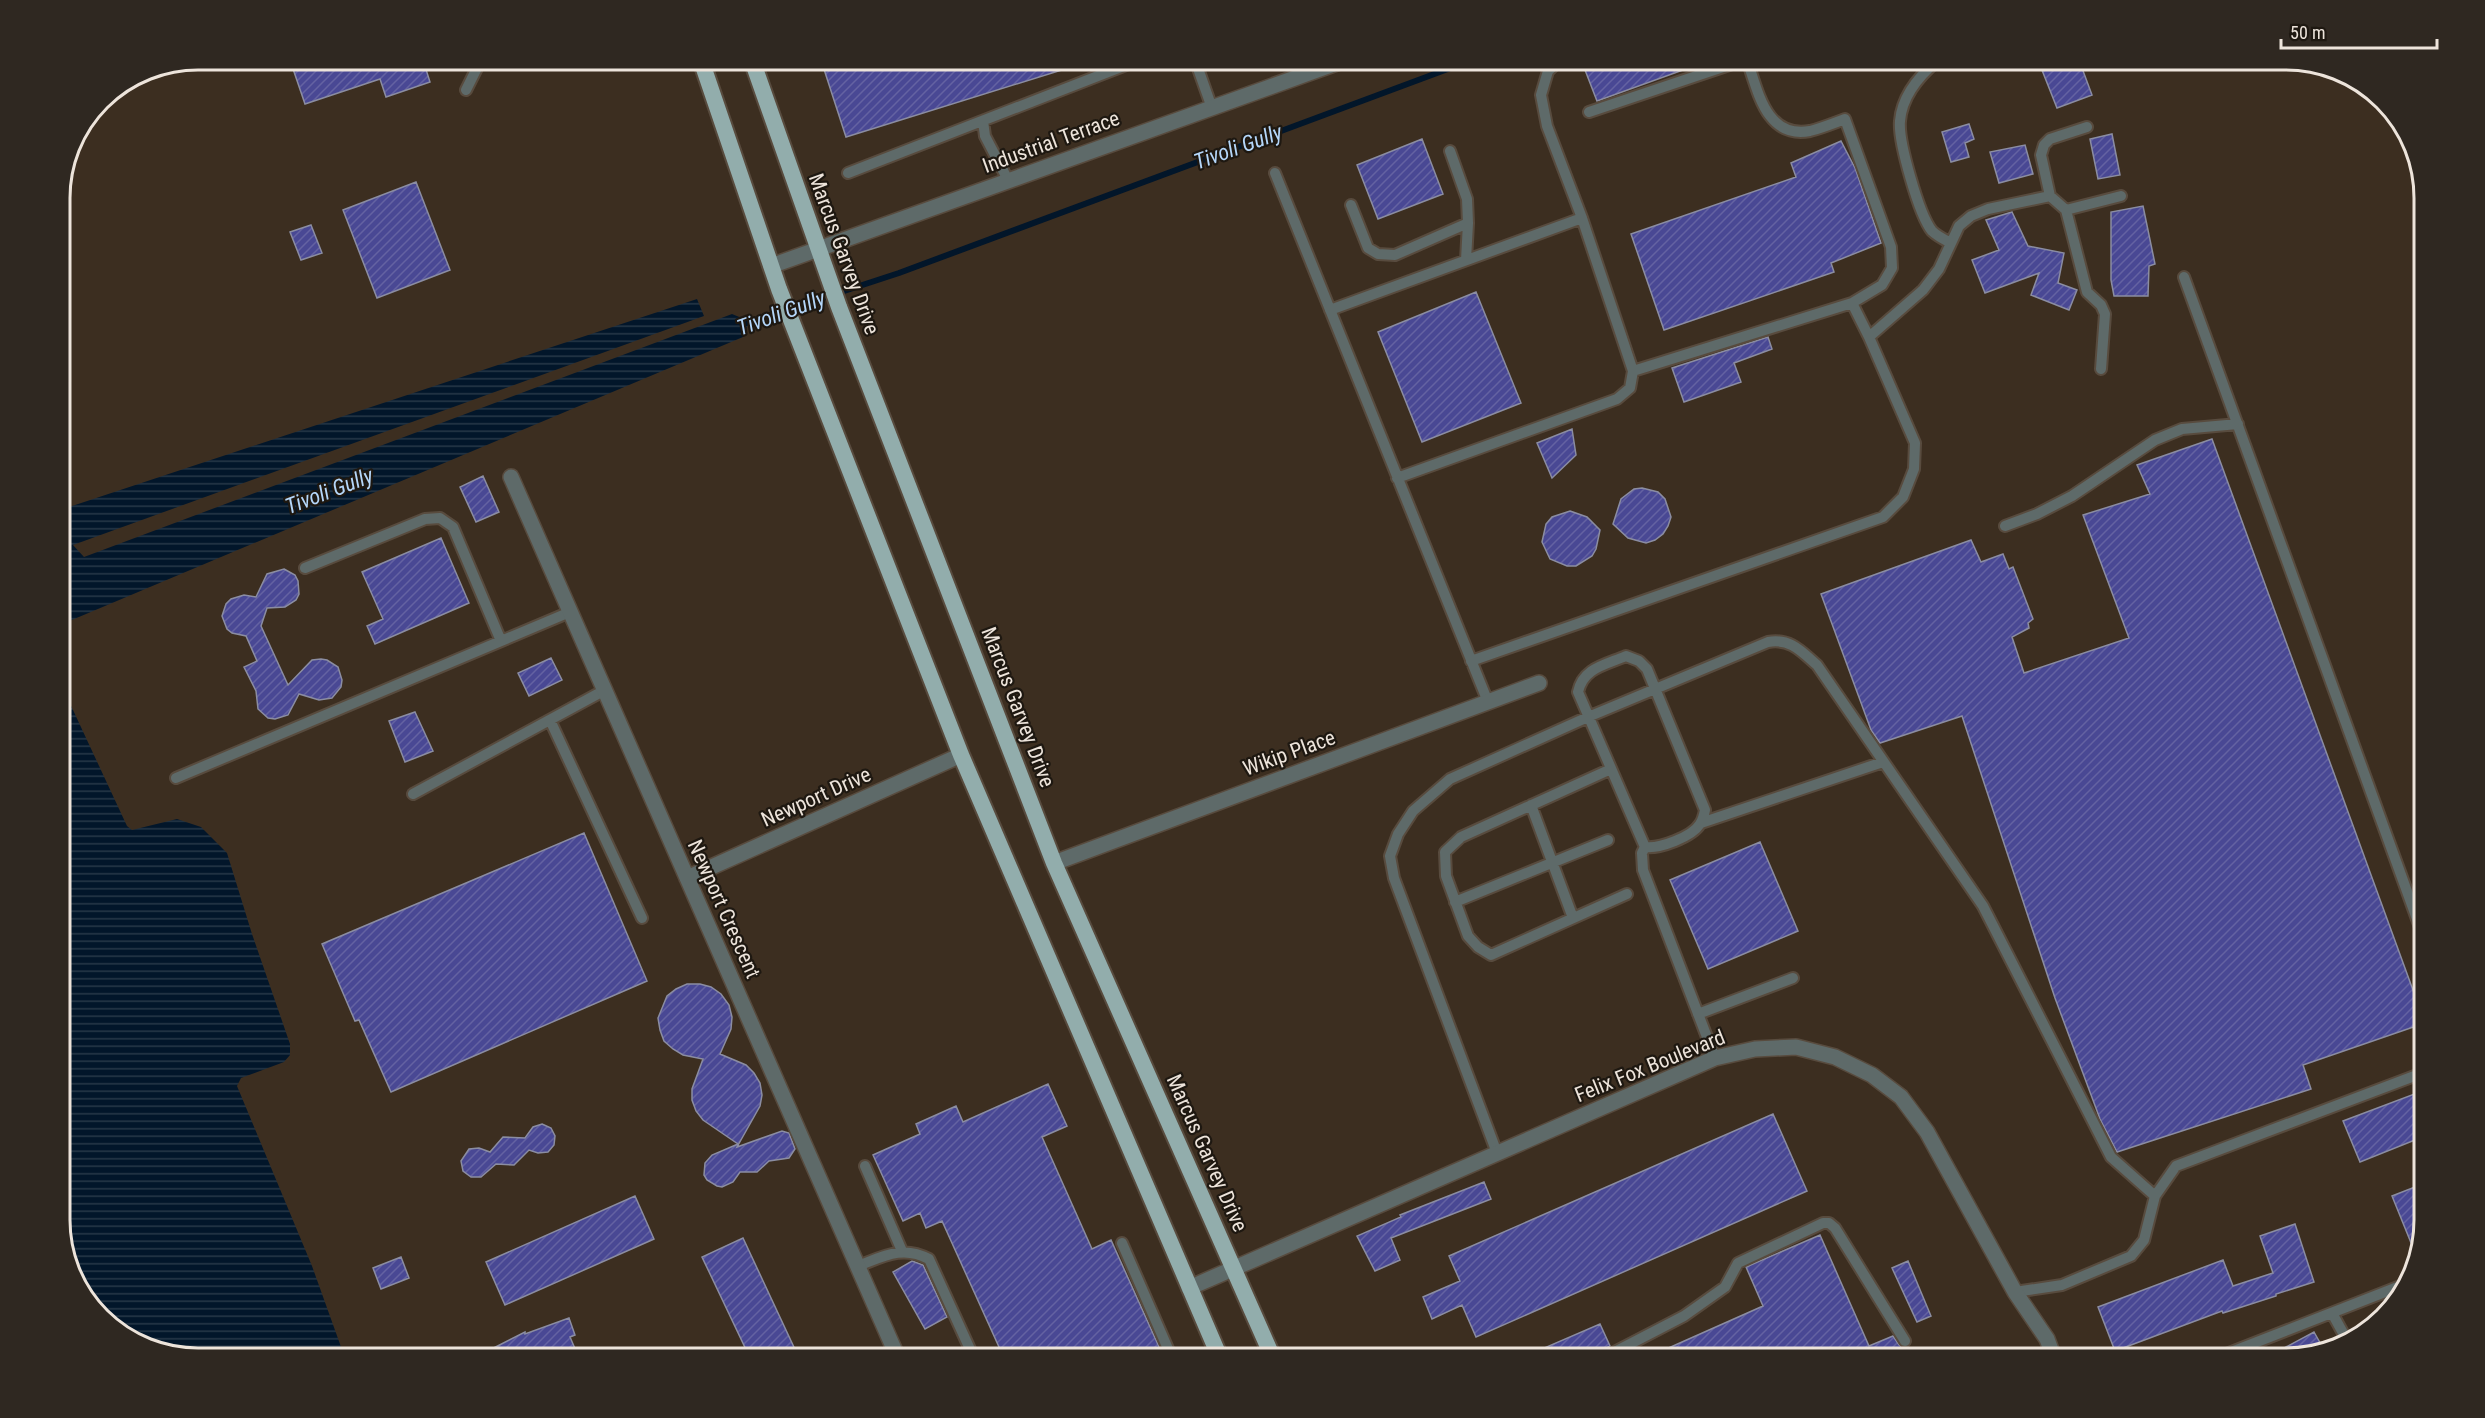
<svg xmlns="http://www.w3.org/2000/svg" width="2485" height="1418" font-family="'Roboto Condensed',sans-serif">
	<style>
		.water { fill: url(#water-rules) }
		.lines { fill: none; stroke-linecap: round; stroke-linejoin: round }
		.stream { stroke: #02162a; stroke-width: 6 }
		.building { fill: url(#building-hatch); stroke: #8b8da2; stroke-width: 1.5 }
		.service-casing { stroke: #584b3e; stroke-width: 14 }
		.minor-casing { stroke: #584b3e; stroke-width: 18 }
		.tertiary-casing { stroke: #584b3e; stroke-width: 18 }
		.trunk-casing { stroke: #584b3e; stroke-width: 20 }
		.service { stroke: #5e6a69; stroke-width: 10 }
		.minor { stroke: #5e6a69; stroke-width: 15 }
		.tertiary { stroke: #5e6a69; stroke-width: 15 }
		.trunk { stroke: #92adac; stroke-width: 16 }
		.labels { text-anchor: middle; dominant-baseline: central; stroke-width: 4.5; stroke-linejoin: round; paint-order: stroke }
		.street-label { font-size: 21px; fill: #ede4db; stroke: #1e1811 }
		.water-label { font-size: 22px; font-style: italic; fill: #b5d7fa; stroke: #1e1811 }
		.rim { fill: none; stroke: #ede4db; stroke-width: 3 }
	</style>
	<defs>
		<pattern id="water-rules" width="6" height="5" patternUnits="userSpaceOnUse" patternTransform="scale(1.5)"><rect width="6" height="5" fill="#02162a"/><path d="M0 2.5h6" fill="none" stroke="#273848"/></pattern>
		<pattern id="building-hatch" width="6" height="6" patternUnits="userSpaceOnUse" patternTransform="scale(1.5)"><rect width="6" height="6" fill="#494894"/><path d="M-1 1l2-2M0 6l6-6M5 7l2-2" fill="none" stroke="#6462a2"/></pattern>
	</defs>
	<rect width="100%" height="100%" fill="#3c2e20"/>
	<!-- water -->
	<path class="water" d="M697,299L704,316L73,545L84,557L732,314L749,321L743,337L60,625V510Z
		M60,682L127,826L132,830L177,819L201,827L227,853L252,934L290,1044V1055L284,1062L241,1078L237,1086L312,1266L345,1358H198L129,1340L83,1296L60,1228Z"/>
	<g class="lines">
		<!-- stream -->
		<path class="stream" d="M2339,74L2392,115
			M743,324L899,273L1472,60"/>
	</g>
	<!-- building -->
	<path class="building" d="M290,60H423L430,82L386,97L380,79L305,104Z
		M821,60H1080L1081,64L846,137Z
		M1611,60H1707L1708,61L1597,101L1585,70Z
		M2038,60H2079L2092,95L2057,108Z
		M1969,124L1974,139L1965,143L1969,157L1951,162L1942,132Z
		M2112,134L2120,175L2098,179L2090,139Z
		M1422,139L1443,194L1378,219L1357,165Z
		M1841,141L1855,168L1881,243L1831,263L1834,272L1664,330L1631,234L1796,177L1791,163Z
		M2025,145L2033,174L1999,183L1990,152Z
		M416,182L450,270L377,298L343,210Z
		M2143,206L2155,264L2149,266L2148,296H2114L2111,280V212Z
		M2012,212L2028,246L2064,253L2058,283L2077,290L2069,310L2031,295L2039,273L1985,293L1972,260L1999,250L1986,220Z
		M311,225L322,253L301,260L290,232Z
		M1476,292L1521,403L1422,442L1378,332Z
		M1768,337L1772,349L1734,363L1741,382L1684,402L1672,368Z
		M1572,429L1576,455L1552,478L1537,443Z
		M2212,439L2425,1023L2303,1065L2311,1089L2117,1152L2100,1119L2055,998L1962,716L1880,743L1871,730L1821,594L1971,540L1981,562L2003,554L2009,569L2013,567L2033,619L2028,623L2029,628L2012,637L2024,673L2129,638L2083,515L2150,494L2137,465Z
		M483,476L499,512L476,522L460,487Z
		M1642,488L1658,492L1665,499L1671,517L1668,526L1663,534L1655,540L1646,543L1628,538L1613,524L1621,499L1634,489Z
		M1570,511L1587,517L1600,530L1596,549L1592,556L1576,566H1567L1550,559L1542,542L1546,524L1552,517Z
		M441,538L469,603L375,644L367,626L383,619L362,572Z
		M284,569L295,575L298,581L299,594L296,600L285,607L267,608L261,626L288,685L312,660L321,659L327,660L338,667L342,680L341,687L332,698L319,700L299,694L288,715L275,719L268,718L258,709L256,691L244,667L257,661L246,636L232,633L227,629L222,616L226,604L231,599L244,595L256,597L267,574Z
		M551,658L562,680L529,696L518,673Z
		M415,712L433,751L405,762L389,721Z
		M584,833L647,981L391,1092L359,1020L355,1021L322,944Z
		M1760,842L1798,931L1708,969L1670,880Z
		M687,984H700L711,987L721,994L729,1005L732,1017L731,1029L720,1054L746,1065L754,1073L760,1083L762,1095L760,1106L737,1147L782,1131L789,1133L795,1149L789,1158L769,1161L757,1172H740L733,1182L722,1187L717,1186L707,1180L704,1175L705,1163L712,1155L738,1144L703,1120L696,1111L692,1100V1089L703,1059L683,1055L673,1049L664,1041L660,1030L658,1018L667,996L676,989Z
		M1048,1084L1067,1126L1042,1137L1092,1249L1111,1240L1164,1358H1004L942,1221L926,1228L920,1213L903,1221L873,1155L920,1134L916,1124L956,1106L963,1122Z
		M2425,1090V1136L2360,1162L2343,1121Z
		M1773,1114L1807,1191L1476,1337L1462,1305L1432,1319L1423,1297L1460,1281L1449,1256Z
		M542,1124L551,1128L555,1136L554,1145L548,1152L538,1153L529,1150L514,1165L496,1164L481,1177H471L463,1171L461,1161L469,1149L479,1148L490,1152L503,1137L525,1138L533,1127Z
		M1484,1182L1491,1199L1391,1238L1400,1260L1375,1271L1357,1236L1401,1217L1400,1215Z
		M2425,1183V1220L2416,1255L2392,1196Z
		M635,1196L654,1239L505,1305L486,1262Z
		M2295,1224L2314,1282L2276,1294V1296L2223,1313L2222,1311L2115,1351L2098,1307L2223,1260L2233,1286L2273,1273L2260,1236Z
		M1820,1235L1869,1346L1893,1336L1899,1345L1904,1348L1909,1358H1646L1763,1306L1746,1267Z
		M743,1238L799,1358H750L702,1257Z
		M401,1257L409,1278L381,1289L373,1268Z
		M912,1261L923,1265L947,1317L925,1329L893,1272Z
		M1908,1261L1931,1316L1917,1322L1892,1268Z
		M569,1318L575,1335L570,1337L579,1358H474L525,1332V1334Z
		M1600,1324L1610,1346L1599,1352L1596,1358H1521Z
		M2314,1332L2323,1348L2287,1358H2272L2271,1355Z"/>
	<g class="lines">
		<!-- service casing -->
		<g class="service-casing">
			<path id="service" d="M1195,60L1212,108
				M1938,60C1920,75 1902,96 1900,121C1898,141 1919,215 1932,231C1937,236 1945,240 1951,243
				M466,90L481,60
				M1589,112L1744,60
				M983,121L985,136L1008,180
				M2087,127L2050,139L2044,145L2041,155L2050,196L2066,210L2121,196
				M1450,151L1467,199L1468,223L1466,260
				M848,173L1139,60
				M1275,173L1488,702
				M1351,205L1368,248L1378,254L1395,255L1468,223
				M2066,210L2087,292L2101,305L2105,314L2101,369
				M2184,277L2425,941
				M1330,310L1582,218
				M1869,337L1923,290L1939,269L1959,226L1971,216L1988,209L2050,196
				M1633,371L1852,303L1882,285L1892,268L1891,247L1845,119C1834,123 1822,128 1810,131C1766,139 1758,91 1747,60
				M1397,478L1617,399L1630,388L1633,371L1582,218L1547,126L1541,95L1548,71L1560,60
				M2005,526L2037,514L2072,496L2155,440L2182,429L2238,424
				M305,568L425,519L440,518L453,527L501,641
				M1471,661L1883,517L1903,497L1914,469L1915,443L1869,337L1852,303
				M550,720L642,918
				M1611,769L1461,837L1445,852L1446,876L1468,936L1478,947L1491,955L1627,894
				M176,778L570,612
				M413,794L605,690
				M1531,805L1573,918
				M1701,823L1883,762
				M1645,847C1659,849 1692,837 1700,824C1703,820 1704,815 1705,810L1647,669L1639,661L1626,656C1605,665 1583,668 1578,692L1645,847L1642,853L1643,870L1715,1058
				M1455,902L1608,840
				M1698,1014L1793,978
				M1497,1153L1394,878L1390,856L1398,834L1413,811L1450,779L1588,717L1768,642C1790,638 1801,651 1817,665L1983,906L2111,1157L2155,1196
				M865,1166L902,1251
				M1122,1243L1172,1358
				M858,1266C884,1256 903,1245 929,1259L974,1358
				M2015,1292L2062,1285L2131,1256L2144,1240L2155,1196L2176,1166L2425,1072
				M2332,1313L2348,1342
				M1603,1358L1684,1316L1725,1287L1738,1263L1823,1223H1829L1835,1228L1905,1341
				M2216,1358L2408,1283"/>
		</g>
		<!-- minor casing -->
		<g class="minor-casing">
			<path id="minor" d="M511,477L898,1358
				M1054,863L1539,683
				M687,878L961,755
				M1189,1288L1715,1058L1755,1049L1796,1047L1835,1057L1872,1075L1901,1097L1927,1132L2015,1292L2047,1339L2054,1358"/>
		</g>
		<!-- tertiary casing -->
		<g class="tertiary-casing">
			<path id="tertiary" d="M771,266L1345,60"/>
		</g>
		<!-- trunk casing -->
		<g class="trunk-casing">
			<path id="trunk" d="M701,60L779,289L961,755L1220,1358
				M752,60L839,307L1054,863L1273,1358"/>
		</g>
		<!-- service -->
		<use href="#service" class="service"/>
		<!-- minor -->
		<use href="#minor" class="minor"/>
		<!-- tertiary -->
		<use href="#tertiary" class="tertiary"/>
		<!-- trunk -->
		<use href="#trunk" class="trunk"/>
	</g>
	<g class="labels">
		<!-- street labels -->
		<g class="street-label">
			<text transform="translate(1051 142) rotate(-20)">Industrial Terrace</text>
			<text transform="translate(844 254) rotate(70)">Marcus Garvey Drive</text>
			<text transform="translate(1018 707) rotate(69)">Marcus Garvey Drive</text>
			<text transform="translate(1289 753) rotate(-20)">Wikip Place</text>
			<text transform="translate(816 797) rotate(-24)">Newport Drive</text>
			<text transform="translate(724 909) rotate(66)">Newport Crescent</text>
			<text transform="translate(1650 1066) rotate(-22)">Felix Fox Boulevard</text>
			<text transform="translate(1207 1153) rotate(66)">Marcus Garvey Drive</text>
		</g>
		<!-- water labels -->
		<g class="water-label">
			<text transform="translate(1238 147) rotate(-20)">Tivoli Gully</text>
			<text transform="translate(781 313) rotate(-20)">Tivoli Gully</text>
			<text transform="translate(329 491) rotate(-21)">Tivoli Gully</text>
		</g>
	</g>
	<!-- crop -->
	<path d="M0 0H2485V1418H0ZM198 70H2286A128 128 0 0 1 2414 198V1220A128 128 0 0 1 2286 1348H198A128 128 0 0 1 70 1220V198A128 128 0 0 1 198 70Z" fill="#2f2821" fill-rule="evenodd"/>
	<path class="rim" d="M198 70H2286A128 128 0 0 1 2414 198V1220A128 128 0 0 1 2286 1348H198A128 128 0 0 1 70 1220V198A128 128 0 0 1 198 70Z"/>
	<!-- scale -->
	<path d="M2281 39v9h156v-9" fill="none" stroke="#ede4db" stroke-width="3"/>
	<text x="2290" y="39" font-size="18" fill="#ede4db" stroke="#1e1811" stroke-width="4.5" paint-order="stroke">50 m</text>
</svg>
